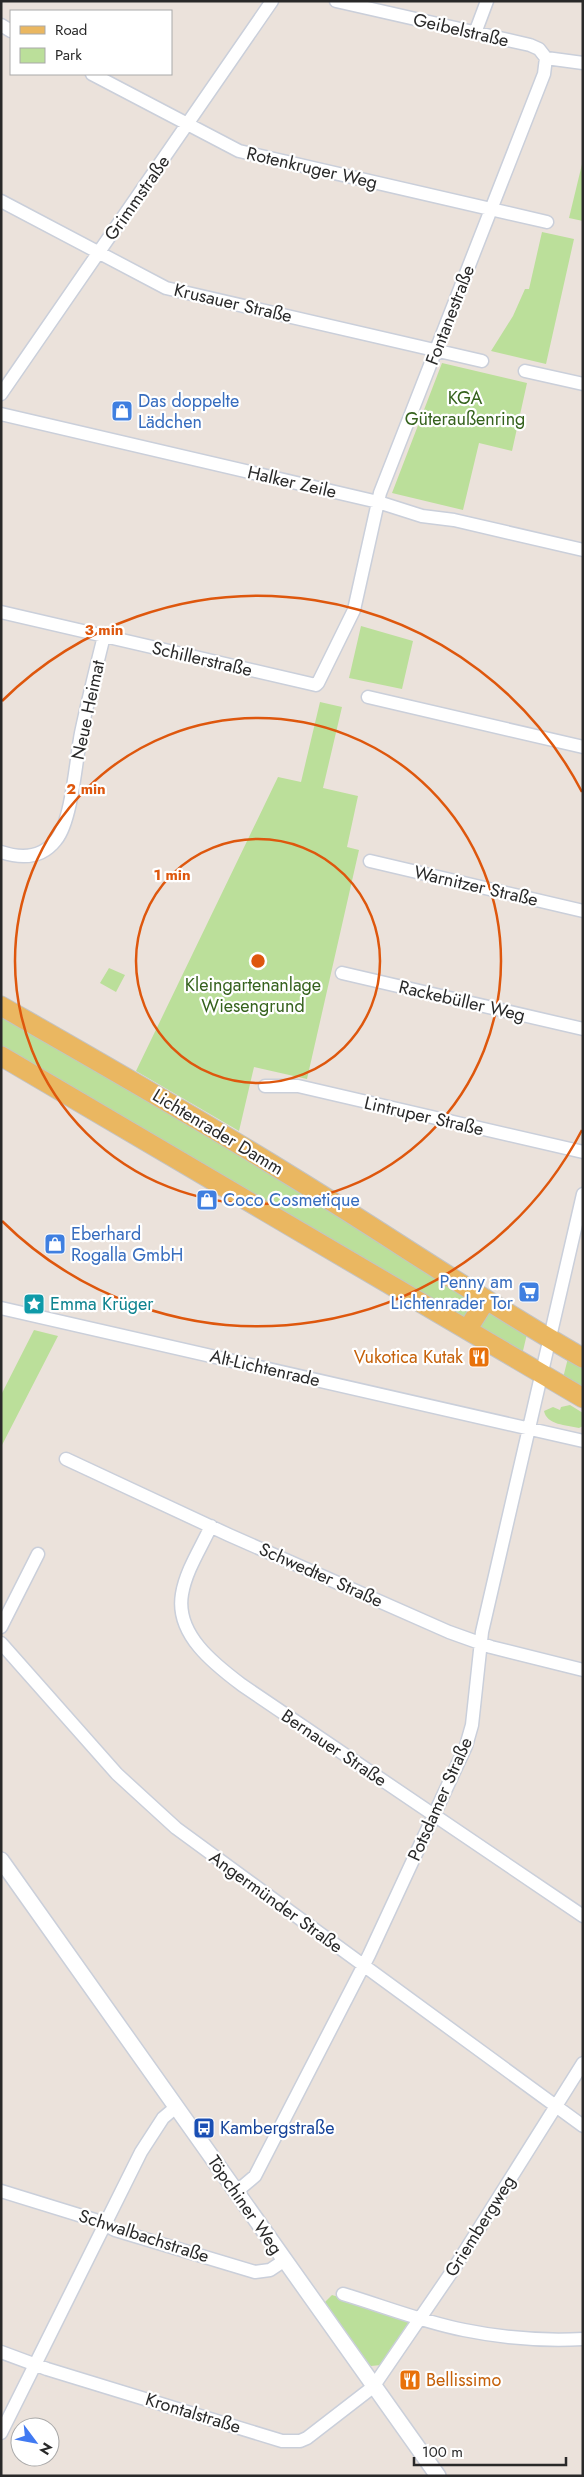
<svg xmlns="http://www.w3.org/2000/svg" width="584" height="2477" font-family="Jost,sans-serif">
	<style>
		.green { fill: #bbdf9a }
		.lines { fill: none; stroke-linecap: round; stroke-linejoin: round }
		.minor-casing { stroke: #cacfda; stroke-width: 15 }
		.tertiary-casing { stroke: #cacfda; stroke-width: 18 }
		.primary-casing { stroke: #c3c3c3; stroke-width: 21 }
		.minor { stroke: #fff; stroke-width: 12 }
		.tertiary { stroke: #fff; stroke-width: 15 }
		.primary { stroke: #eab761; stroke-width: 19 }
		.ring { fill: none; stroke: #de570d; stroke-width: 2.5 }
		.labels { text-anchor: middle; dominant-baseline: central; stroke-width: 4.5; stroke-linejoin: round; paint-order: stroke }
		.street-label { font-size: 18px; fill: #292929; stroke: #fff }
		.park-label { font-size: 18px; fill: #35621d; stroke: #fff }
		.shop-label { font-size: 18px; fill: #366cbe; stroke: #fff; text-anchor: start }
		.culture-label { font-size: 18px; fill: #0d838f; stroke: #fff; text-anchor: start }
		.food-label { font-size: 18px; fill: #c56008; stroke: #fff; text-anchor: end }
		.transit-label { font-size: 18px; fill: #164399; stroke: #fff; text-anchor: start }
		.centre { fill: #de570d; stroke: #fff; stroke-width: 2.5 }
		.ring-label { font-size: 15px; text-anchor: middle; font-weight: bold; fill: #de570d; stroke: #fff; stroke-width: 4.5; stroke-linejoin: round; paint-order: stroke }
	</style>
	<rect width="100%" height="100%" fill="#ebe2db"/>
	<!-- green -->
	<path class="green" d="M583,160V221L569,218Z
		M542,232L574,239L546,364L491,351L513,316L525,289H529Z
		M442,363L527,383L512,451L479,443L463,510L392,493Z
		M361,626L413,641L402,689L349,678Z
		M320,702L342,707L323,788L358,796L347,847L359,850L307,1079L254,1067L239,1131L136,1071L278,777L301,782Z
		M109,968L125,975L116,992L100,983Z
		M1,1014L227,1145L475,1303L467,1319L1,1049Z
		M488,1311L527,1334L522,1355L477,1324Z
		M34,1330L58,1336L1,1447V1395Z
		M568,1358L583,1366V1390L563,1378Z
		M570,1405L583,1413V1426L579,1428C566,1425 547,1425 544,1411L553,1407L560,1410L561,1407Z
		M332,2295L406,2318L411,2323L381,2365L371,2366L366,2363L324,2303Z"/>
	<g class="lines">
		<!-- minor casing -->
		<g class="minor-casing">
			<path id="minor" d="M336,1L530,45L539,49L546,58L583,63
				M1,25L11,31
				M475,33L487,1
				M92,74L239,151L547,222
				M1,201L166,288L482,361
				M525,371L583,384
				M1,394L272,1
				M1,414L378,502L422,516L454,520L583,550
				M1,612L316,685L318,683L354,610L380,493L544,74L546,58
				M368,697L583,747
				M1,852C22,859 42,858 56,840C72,821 76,759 81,733C88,700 96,668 104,636
				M370,861L583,911
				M342,973L583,1029
				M265,1086H298L583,1152
				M1,1308L583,1441
				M66,1459L229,1535L449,1632L491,1647L583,1670
				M211,1526C201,1548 186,1570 182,1594C175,1634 214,1664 242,1685L583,1916
				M1,1627L38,1554
				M1,1643L117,1774L176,1828L583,2126
				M1,2191L95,2220L115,2230L255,2272L270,2270L285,2260
				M236,2192L255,2176L369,1955L466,1746L472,1725L482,1632L583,1194
				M343,2294C383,2306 423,2322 464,2330C503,2338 544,2341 583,2339
				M1,2352L47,2369L282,2441H300L307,2438L373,2387L453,2270L583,2063
				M1,2433L141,2152L163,2118L176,2107"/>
		</g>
		<!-- tertiary casing -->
		<g class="tertiary-casing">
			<path id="tertiary" d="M1,1860L438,2476"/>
		</g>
		<!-- primary casing -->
		<g class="primary-casing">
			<path id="primary" d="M1,1006C99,1062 196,1117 291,1176C389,1236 483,1301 583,1358
				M1,1056L583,1398
				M467,1330L486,1300"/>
		</g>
		<!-- minor -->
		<use href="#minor" class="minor"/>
		<!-- tertiary -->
		<use href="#tertiary" class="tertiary"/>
		<!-- primary -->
		<use href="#primary" class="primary"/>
	</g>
	<!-- distance rings -->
	<g class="ring">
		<circle cx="258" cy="961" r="122"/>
		<circle cx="258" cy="961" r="243"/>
		<path d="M582 1130A365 365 0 0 1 2 1221M2 701A365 365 0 0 1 582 792"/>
	</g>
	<!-- icons -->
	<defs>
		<g id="shop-square" transform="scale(1.125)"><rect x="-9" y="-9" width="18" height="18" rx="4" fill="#3f7fe0" stroke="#fff"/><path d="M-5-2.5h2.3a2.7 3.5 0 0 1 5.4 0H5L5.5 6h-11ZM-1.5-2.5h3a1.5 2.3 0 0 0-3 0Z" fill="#fff"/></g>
		<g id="supermarket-square" transform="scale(1.125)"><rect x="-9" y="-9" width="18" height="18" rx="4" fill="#3f7fe0" stroke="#fff"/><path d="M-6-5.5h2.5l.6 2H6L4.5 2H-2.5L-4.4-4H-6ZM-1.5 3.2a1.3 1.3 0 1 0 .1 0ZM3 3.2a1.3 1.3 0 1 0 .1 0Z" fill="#fff"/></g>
		<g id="sight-square" transform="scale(1.125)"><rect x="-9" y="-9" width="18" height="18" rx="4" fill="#0f9aa8" stroke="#fff"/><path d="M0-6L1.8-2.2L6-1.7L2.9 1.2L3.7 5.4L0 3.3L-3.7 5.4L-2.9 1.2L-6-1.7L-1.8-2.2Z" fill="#fff"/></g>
		<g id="restaurant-square" transform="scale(1.125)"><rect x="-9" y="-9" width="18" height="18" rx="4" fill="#e8710a" stroke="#fff"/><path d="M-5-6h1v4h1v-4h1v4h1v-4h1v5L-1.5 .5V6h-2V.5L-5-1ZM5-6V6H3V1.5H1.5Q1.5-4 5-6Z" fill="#fff"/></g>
		<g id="bus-square" transform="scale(1.125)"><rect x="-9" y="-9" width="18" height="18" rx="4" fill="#1a4fb4" stroke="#fff"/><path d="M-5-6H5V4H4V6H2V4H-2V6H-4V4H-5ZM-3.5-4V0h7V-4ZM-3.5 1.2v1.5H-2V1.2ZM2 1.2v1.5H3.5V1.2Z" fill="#fff"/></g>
	</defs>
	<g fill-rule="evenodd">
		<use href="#shop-square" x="122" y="411"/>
		<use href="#shop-square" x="207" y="1200"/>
		<use href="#shop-square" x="55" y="1244"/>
		<use href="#supermarket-square" x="529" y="1292"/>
		<use href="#sight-square" x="34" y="1304"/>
		<use href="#restaurant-square" x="479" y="1357"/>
		<use href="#bus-square" x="204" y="2128"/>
		<use href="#restaurant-square" x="410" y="2380"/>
	</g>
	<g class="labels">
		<!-- street labels -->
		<g class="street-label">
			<text transform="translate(461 30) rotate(13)">Geibelstraße</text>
			<text transform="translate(312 168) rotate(13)">Rotenkruger Weg</text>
			<text transform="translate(137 198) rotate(-55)">Grimmstraße</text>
			<text transform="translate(233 303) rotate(13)">Krusauer Straße</text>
			<text transform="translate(450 315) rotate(-69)">Fontanestraße</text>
			<text transform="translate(292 482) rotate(13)">Halker Zeile</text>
			<text transform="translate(202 659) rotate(13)">Schillerstraße</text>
			<text transform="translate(88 710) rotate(-78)">Neue Heimat</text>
			<text transform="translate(476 886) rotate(13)">Warnitzer Straße</text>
			<text transform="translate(462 1001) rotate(13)">Rackebüller Weg</text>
			<text transform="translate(424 1116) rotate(13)">Lintruper Straße</text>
			<text transform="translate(218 1132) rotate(31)">Lichtenrader Damm</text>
			<text transform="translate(265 1368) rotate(13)">Alt-Lichtenrade</text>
			<text transform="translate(321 1575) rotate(24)">Schwedter Straße</text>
			<text transform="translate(334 1748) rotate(34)">Bernauer Straße</text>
			<text transform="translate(440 1799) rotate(-66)">Potsdamer Straße</text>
			<text transform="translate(276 1902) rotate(36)">Angermünder Straße</text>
			<text transform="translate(245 2205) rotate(55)">Töpchiner Weg</text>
			<text transform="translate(480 2226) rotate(-58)">Griembergweg</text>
			<text transform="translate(144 2236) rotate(18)">Schwalbachstraße</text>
			<text transform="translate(193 2413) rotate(17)">Krontalstraße</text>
		</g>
		<!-- park labels -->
		<g class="park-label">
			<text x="465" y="398">KGA<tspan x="465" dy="21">Güteraußenring</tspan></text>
			<text x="253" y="985">Kleingartenanlage<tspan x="253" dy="21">Wiesengrund</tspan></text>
		</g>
		<!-- shop labels -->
		<g class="shop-label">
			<text x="138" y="401">Das doppelte<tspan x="138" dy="21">Lädchen</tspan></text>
			<text x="223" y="1200">Coco Cosmetique</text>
			<text x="71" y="1234">Eberhard<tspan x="71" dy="21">Rogalla GmbH</tspan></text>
			<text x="513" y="1282" text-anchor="end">Penny am<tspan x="513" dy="21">Lichtenrader Tor</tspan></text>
		</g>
		<!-- culture labels -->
		<g class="culture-label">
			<text x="50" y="1304">Emma Krüger</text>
		</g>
		<!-- food labels -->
		<g class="food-label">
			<text x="463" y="1357">Vukotica Kutak</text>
			<text x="426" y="2380" text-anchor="start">Bellissimo</text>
		</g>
		<!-- transit labels -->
		<g class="transit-label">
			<text x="220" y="2128">Kambergstraße</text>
		</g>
	</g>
	<circle cx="258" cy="961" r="8" class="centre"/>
	<g class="ring-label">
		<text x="104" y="635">3 min</text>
		<text x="86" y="794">2 min</text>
		<text x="172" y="880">1 min</text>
	</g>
	<!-- border -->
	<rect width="584" height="2477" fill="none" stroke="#292929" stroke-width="5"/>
	<!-- legend -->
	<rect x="10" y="10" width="162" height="65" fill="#ffffff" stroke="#a9a9a9"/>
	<rect x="20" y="26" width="25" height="8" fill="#eab761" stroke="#a9a9a9"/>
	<text x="55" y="35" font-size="15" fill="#292929">Road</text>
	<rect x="20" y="48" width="25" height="15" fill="#bbdf9a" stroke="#a9a9a9"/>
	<text x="55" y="60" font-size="15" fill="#292929">Park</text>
	<!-- north arrow -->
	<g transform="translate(35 2442) rotate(122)"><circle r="24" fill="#ffffff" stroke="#a9a9a9"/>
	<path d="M0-4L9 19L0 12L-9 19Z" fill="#417af2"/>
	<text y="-8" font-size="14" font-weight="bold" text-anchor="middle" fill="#292929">N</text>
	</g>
	<!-- scale -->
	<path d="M414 2457v8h152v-8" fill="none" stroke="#292929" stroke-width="2.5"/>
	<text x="422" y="2457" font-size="15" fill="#292929" stroke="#ffffff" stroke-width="4" paint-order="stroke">100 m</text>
</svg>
